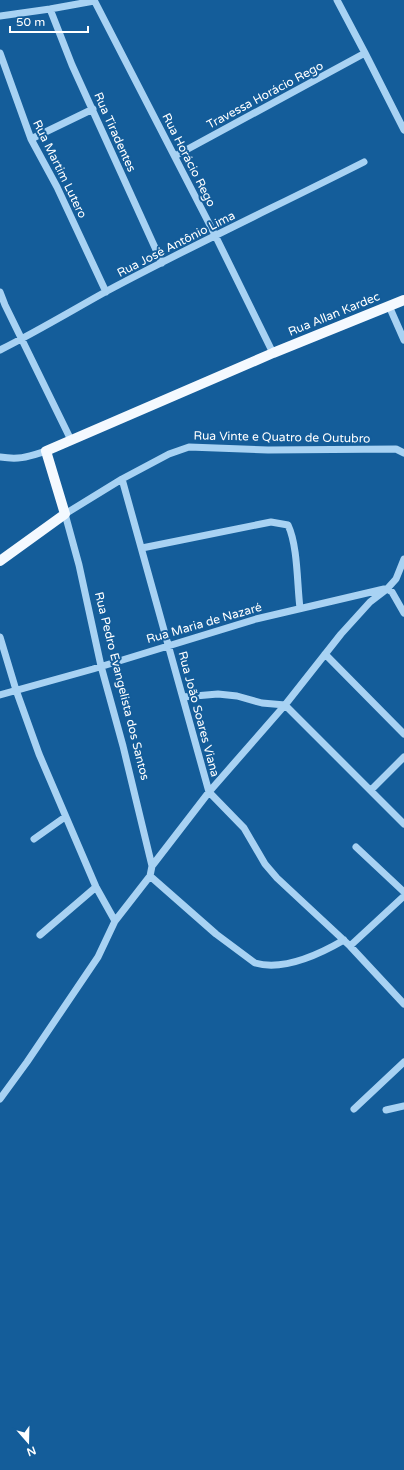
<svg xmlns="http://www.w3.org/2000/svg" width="404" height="1470" font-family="'Varela Round',sans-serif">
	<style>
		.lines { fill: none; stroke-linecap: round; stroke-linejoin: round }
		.minor { stroke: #a8d2f3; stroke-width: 7 }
		.major { stroke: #f4f9ff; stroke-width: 10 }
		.labels { text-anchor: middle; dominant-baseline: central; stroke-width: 4; stroke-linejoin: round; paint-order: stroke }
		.street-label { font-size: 12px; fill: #fff; stroke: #145d9a }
	</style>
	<rect width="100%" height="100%" fill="#145d9a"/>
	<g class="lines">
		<!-- minor -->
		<path class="minor" d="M94,0L215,235L273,353
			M337,0L365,53L404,130
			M50,9L72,65L162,263
			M0,16L50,9L94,1
			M0,53L31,139L57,187L106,292
			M31,139L93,109
			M175,156L365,53
			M0,292L5,305L71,440
			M389,306L404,340
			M0,350C36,332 71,311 107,291C191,246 279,205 364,162
			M0,457C20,460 27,457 46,451
			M122,479L209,792L244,828L265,864L277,878L350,946L404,1004
			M142,548L271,522L288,525C298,546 297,585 300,608
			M0,637L16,690L39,754L96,887L115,921
			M325,654L404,734
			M0,695L93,669L256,619L384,589H387L392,592L404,613
			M183,697L218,694L237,696L262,703L285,705L404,824
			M371,790L404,757
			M34,839L65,817
			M356,847L404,892
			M152,866L123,746L101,666L79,565L65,514L122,479L169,454L189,447L268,450L396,449L404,453
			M150,876L216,934L255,963C283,971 320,954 344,940
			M40,935L96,887
			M350,946L404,896
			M0,1099L27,1062L98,957L115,921L150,876L152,866L209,792L285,705L341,634L370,602L387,589L396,579L404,559
			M354,1109L404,1062
			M386,1110L404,1106"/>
		<!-- major -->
		<path class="major" d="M0,561L65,514L46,451L273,353L404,300"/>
	</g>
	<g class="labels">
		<!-- street labels -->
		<g class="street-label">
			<text transform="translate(265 95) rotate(-28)">Travessa Horácio Rego</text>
			<text transform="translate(115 132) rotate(66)">Rua Tiradentes</text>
			<text transform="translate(189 160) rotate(63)">Rua Horácio Rego</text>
			<text transform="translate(60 169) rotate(64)">Rua Martim Lutero</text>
			<text transform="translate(176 244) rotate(-27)">Rua José Antônio Lima</text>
			<text transform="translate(334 314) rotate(-22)">Rua Allan Kardec</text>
			<text transform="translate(282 437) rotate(1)">Rua Vinte e Quatro de Outubro</text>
			<text transform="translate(204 623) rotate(-16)">Rua Maria de Nazaré</text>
			<text transform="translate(122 686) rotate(76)">Rua Pedro Evangelista dos Santos</text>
			<text transform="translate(199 714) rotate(75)">Rua João Soares Viana</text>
		</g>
	</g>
	<!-- north arrow -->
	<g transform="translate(28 1442) rotate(160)" stroke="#145d9a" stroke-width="3" paint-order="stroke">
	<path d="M0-3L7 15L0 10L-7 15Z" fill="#ffffff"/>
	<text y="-6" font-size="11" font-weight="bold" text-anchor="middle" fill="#ffffff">N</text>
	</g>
	<!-- scale -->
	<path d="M10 26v6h78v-6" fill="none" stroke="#ffffff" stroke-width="2"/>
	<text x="16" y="26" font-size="12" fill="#ffffff" stroke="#145d9a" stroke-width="3" paint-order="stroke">50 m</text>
</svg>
